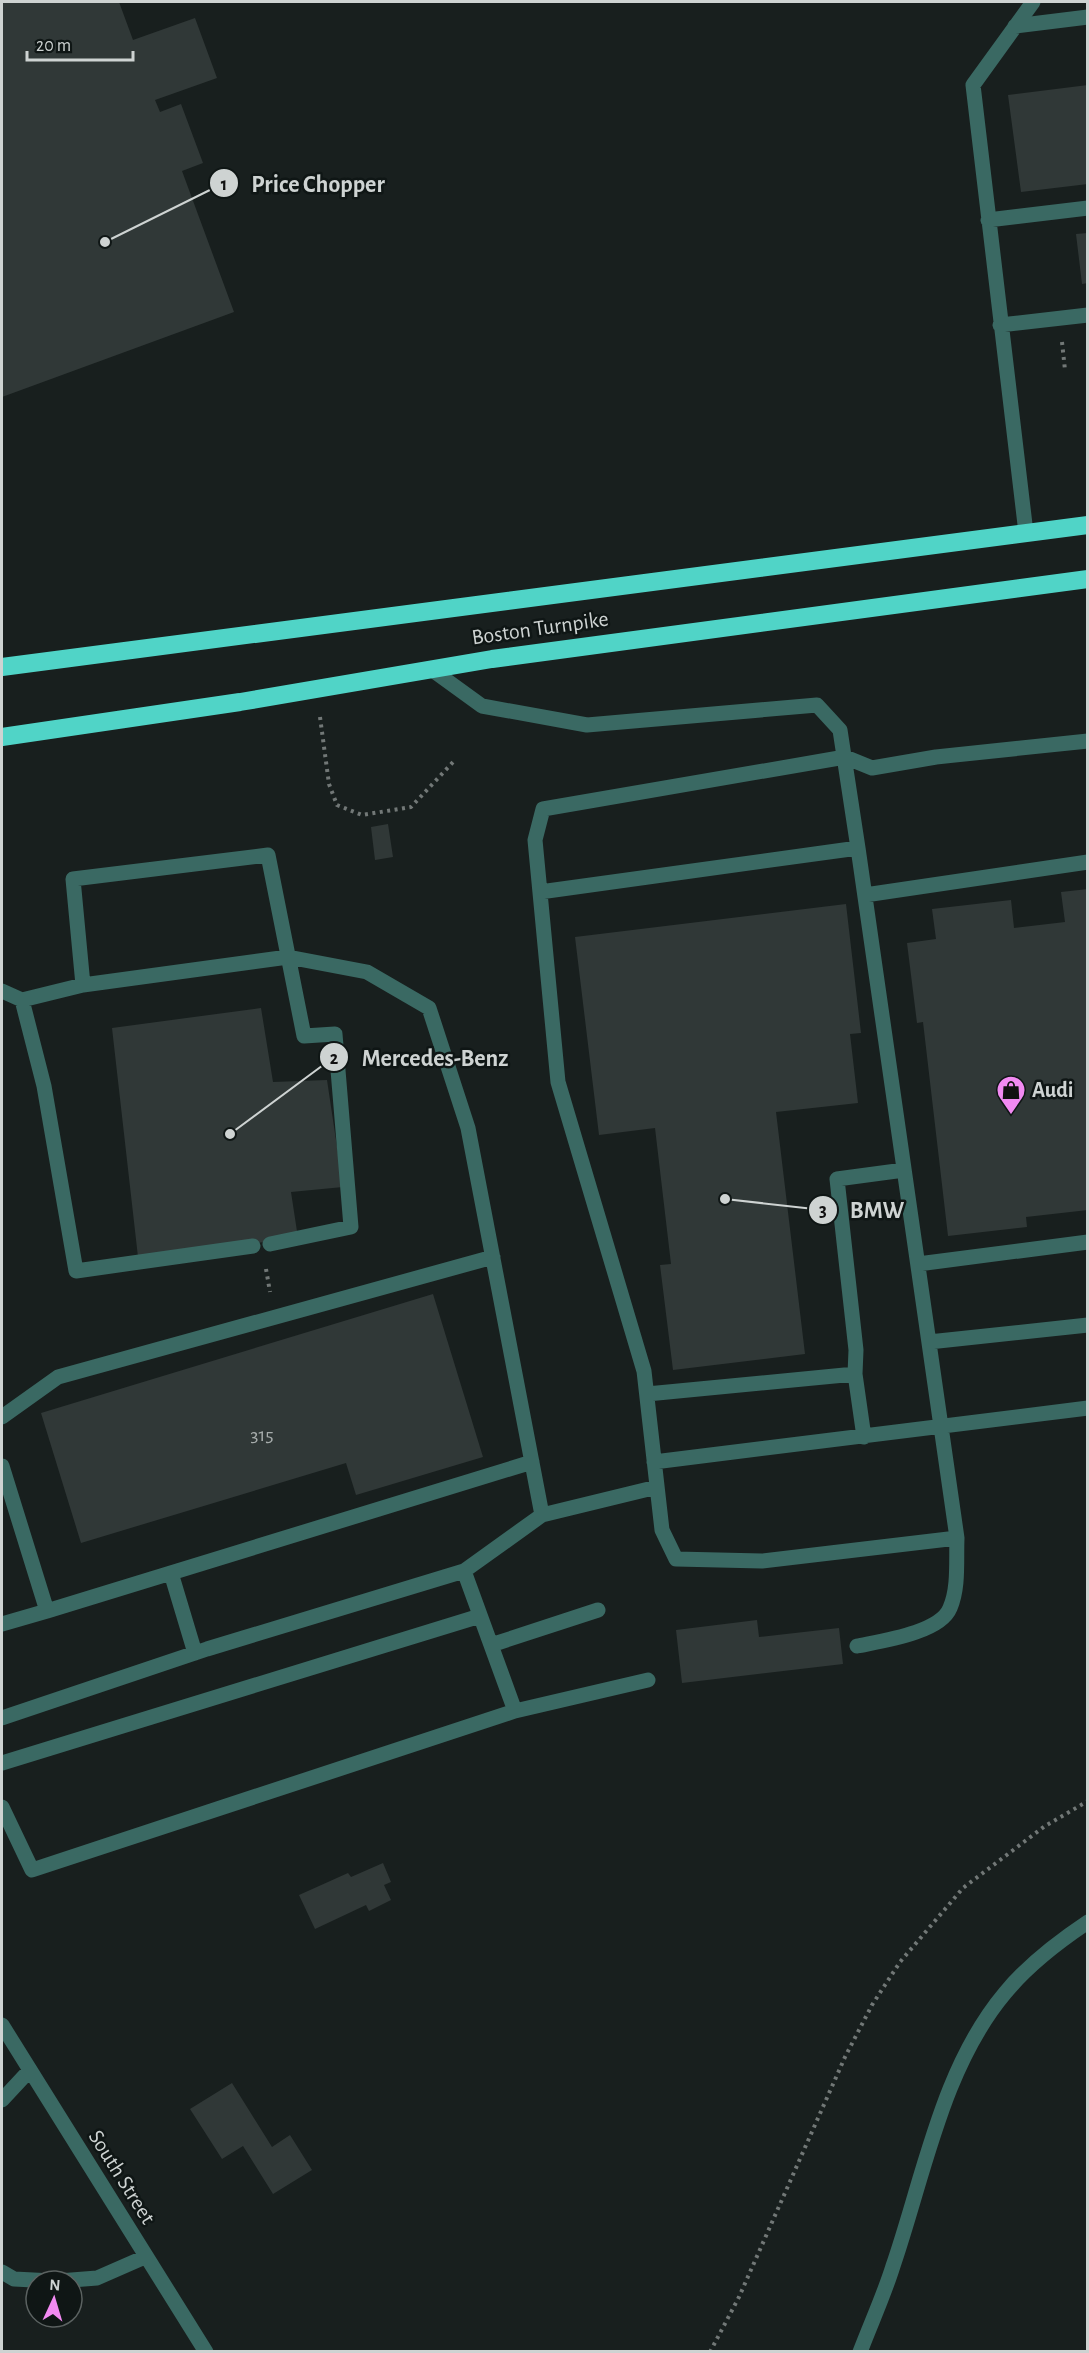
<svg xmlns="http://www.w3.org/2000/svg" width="1089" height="2353" font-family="'Alegreya Sans',sans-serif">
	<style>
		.building { fill: #303837 }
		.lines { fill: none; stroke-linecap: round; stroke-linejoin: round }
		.path { stroke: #727877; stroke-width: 4; stroke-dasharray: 3 4.5; stroke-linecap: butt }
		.minor { stroke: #3a6963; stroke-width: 15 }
		.highway { stroke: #50d4c7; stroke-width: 18 }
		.labels { text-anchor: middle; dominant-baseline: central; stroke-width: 5; stroke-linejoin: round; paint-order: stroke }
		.number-label { font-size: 20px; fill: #a6acab }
		.street-label { font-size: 22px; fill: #ced3d2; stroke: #0f1615 }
		.poi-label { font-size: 22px; font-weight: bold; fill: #ced3d2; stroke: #0f1615; text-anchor: start }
		.leader { fill: none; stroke: #ced3d2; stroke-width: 2 }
		.callout-dot { fill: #ced3d2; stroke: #0f1615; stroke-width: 2 }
		.mark-label { font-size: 18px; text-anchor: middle; font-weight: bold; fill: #111 }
		.callout-label { font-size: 24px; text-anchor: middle; font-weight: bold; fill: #ced3d2; stroke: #0f1615; stroke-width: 5; stroke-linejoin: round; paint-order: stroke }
	</style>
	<rect width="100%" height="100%" fill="#181f1e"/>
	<!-- building -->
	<path class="building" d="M2,2H119L133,40L195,18L217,78L155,100L160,112L181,104L203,163L182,171L234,312L2,397Z
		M1088,85V184L1021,192L1008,95Z
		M1088,233V283L1082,284L1076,234Z
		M388,824L393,857L375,860L371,827Z
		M1088,889V1210L1026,1217L1027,1227L948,1236L923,1022L917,1023L907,943L936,939L932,909L1011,900L1014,928L1065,922L1061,892Z
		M846,904L861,1033L850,1034L858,1103L776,1112L805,1354L673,1370L660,1265L671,1264L655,1128L599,1135L575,937Z
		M261,1008L273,1082L327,1080L343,1187L291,1192L298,1238L138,1257L112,1028Z
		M433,1294L483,1457L356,1495L346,1463L81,1543L41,1413Z
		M757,1620L759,1637L839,1628L843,1664L682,1683L676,1630Z
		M383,1863L391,1882L384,1885L391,1900L369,1911L366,1905L315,1929L299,1895L348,1873L351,1877Z
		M232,2083L272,2147L290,2135L312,2170L273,2194L243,2146L222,2159L190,2109Z"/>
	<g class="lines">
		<!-- path -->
		<path class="path" d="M1062,342L1065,370
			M320,717L329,784L337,805L362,815L411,807L455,760
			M266,1269L270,1292
			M710,2352L739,2297L845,2057L872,2005L900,1962L963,1888L1045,1826L1088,1801"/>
		<!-- minor -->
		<path class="minor" d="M1015,26L1088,17
			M988,220L1088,208
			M1000,325L1088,315
			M1026,533L973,85L1033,2
			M431,669L482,706L587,725L817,705L840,730L858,848L957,1538L762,1561L676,1559L662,1530L644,1371L558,1082L535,840L543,809L845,757L872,768L936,757L1088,741
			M540,892L858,848
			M865,895L1088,862
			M83,985L288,957L367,972L429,1008L468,1128L542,1515L657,1487
			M2,991L22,1000L44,1086L76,1271L253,1246
			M22,1000L83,985L73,879L268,855L304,1036L335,1034L351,1227L270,1244
			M918,1264L1088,1242
			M929,1342L1088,1325
			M855,1374L864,1437
			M647,1394L855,1374L856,1350L837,1179L904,1170
			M2,1417L58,1377L493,1257
			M654,1462L1088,1408
			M2,1466L47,1611L532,1462
			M171,1573L195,1653
			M2,1624L47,1611
			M491,1645L598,1610
			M857,1646C881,1641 940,1633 950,1608C959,1587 956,1561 957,1538
			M515,1711L648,1680
			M2,1718L207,1649L464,1571L542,1515
			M2,1763L480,1616
			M2,1807L32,1870L515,1711L464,1571
			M2,2025L206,2352
			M2,2100L29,2071
			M2,2272L14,2279L53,2281
			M59,2281L97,2278L145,2257
			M860,2352C871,2323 884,2295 893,2266C924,2176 942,2068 1005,1993C1028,1965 1058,1942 1088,1922"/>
		<!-- highway -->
		<path class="highway" d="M2,667L1088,525
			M2,737L240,702L492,659L1088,579"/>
	</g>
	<!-- icons -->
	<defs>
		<g id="shop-pin" transform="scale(1.5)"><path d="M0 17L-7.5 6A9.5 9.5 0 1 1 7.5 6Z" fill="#f28af2" stroke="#0f1615"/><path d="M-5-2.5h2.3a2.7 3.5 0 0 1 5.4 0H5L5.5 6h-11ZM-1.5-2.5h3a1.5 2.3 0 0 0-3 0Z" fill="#111"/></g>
	</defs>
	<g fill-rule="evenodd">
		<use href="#shop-pin" x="1011" y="1090"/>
	</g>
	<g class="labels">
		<!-- number labels -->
		<g class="number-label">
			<text x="262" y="1435">315</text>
		</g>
		<!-- street labels -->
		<g class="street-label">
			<text transform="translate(540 628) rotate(-8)">Boston Turnpike</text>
			<text transform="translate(122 2177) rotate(58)">South Street</text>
		</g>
		<!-- poi labels -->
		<g class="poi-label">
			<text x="1032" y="1090">Audi</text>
		</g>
	</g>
	<!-- callouts -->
	<path class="leader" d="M105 242L224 183M230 1134L334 1057M725 1199L823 1210"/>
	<g class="callout-dot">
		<circle cx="105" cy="242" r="6"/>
		<circle cx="230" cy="1134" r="6"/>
		<circle cx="725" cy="1199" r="6"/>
		<circle cx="224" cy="183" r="15"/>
		<circle cx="334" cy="1057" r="15"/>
		<circle cx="823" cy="1210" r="15"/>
	</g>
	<g class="mark-label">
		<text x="224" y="190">1</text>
		<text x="334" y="1064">2</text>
		<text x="823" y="1216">3</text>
	</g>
	<g class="callout-label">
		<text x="318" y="192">Price Chopper</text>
		<text x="435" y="1066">Mercedes-Benz</text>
		<text x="877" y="1218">BMW</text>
	</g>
	<!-- border -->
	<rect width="1089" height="2353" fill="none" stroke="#ced3d2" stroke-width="6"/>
	<!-- north arrow -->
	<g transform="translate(54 2299) rotate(4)"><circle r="28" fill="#0f1615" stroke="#5b6261" stroke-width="1.5"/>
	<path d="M0-4.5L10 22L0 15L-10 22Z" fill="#f28af2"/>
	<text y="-9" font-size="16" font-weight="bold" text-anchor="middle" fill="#ced3d2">N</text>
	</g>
	<!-- scale -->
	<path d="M27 51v9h106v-9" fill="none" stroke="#ced3d2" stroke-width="3"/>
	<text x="36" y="51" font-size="18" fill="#ced3d2" stroke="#0f1615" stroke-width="4.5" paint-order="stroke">20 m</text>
</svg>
